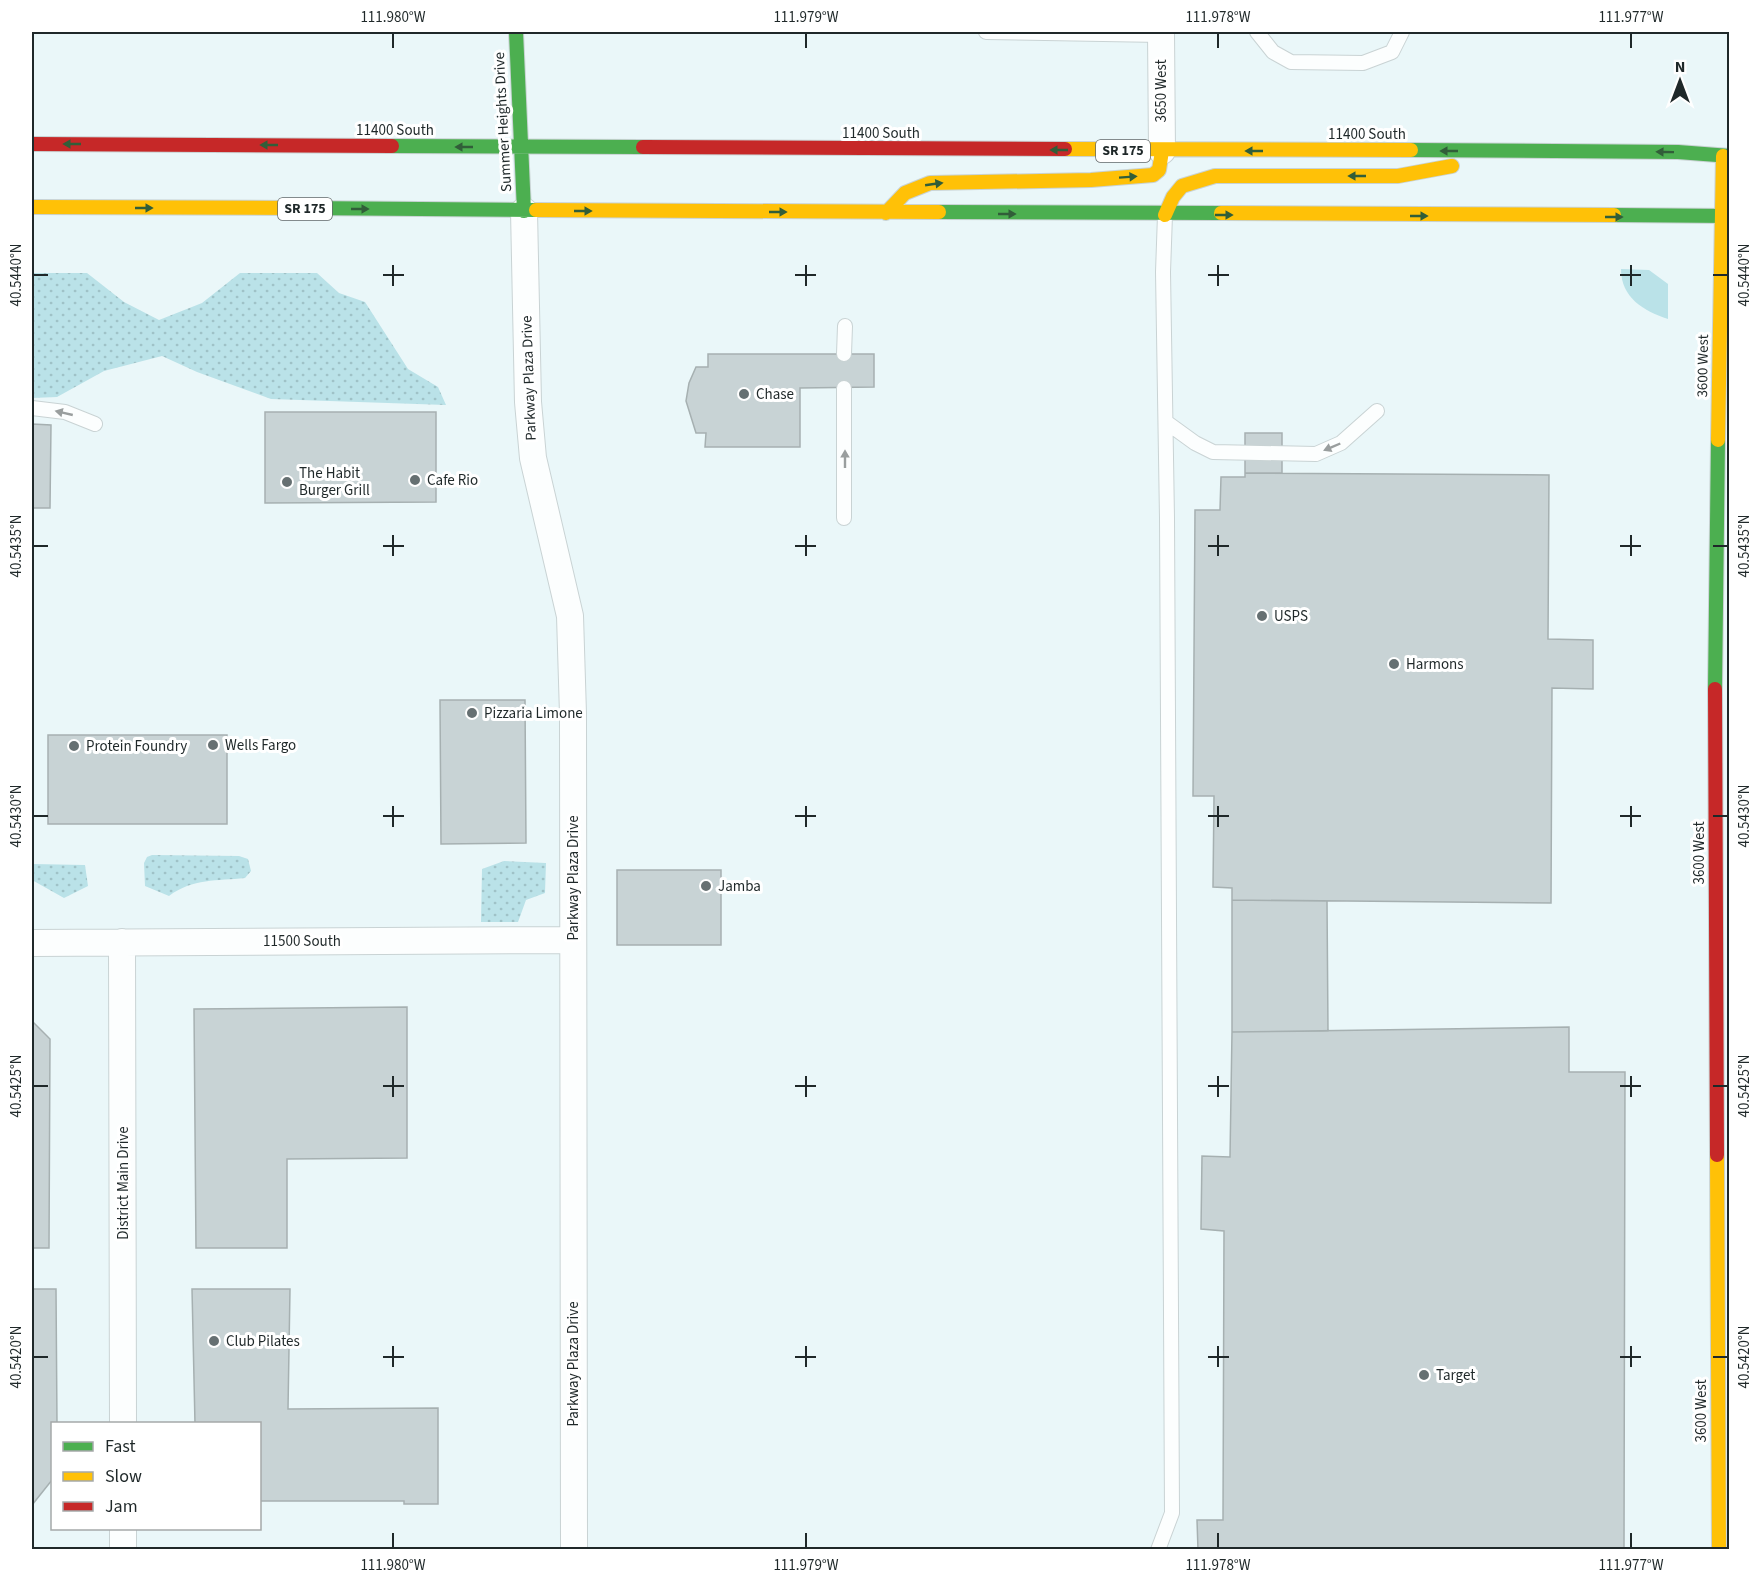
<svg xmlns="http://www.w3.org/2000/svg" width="1761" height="1581" font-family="'Source Sans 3',sans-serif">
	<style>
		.grass { fill: url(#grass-dots) }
		.garden { fill: #bae2e8 }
		.building { fill: #c8d3d5; stroke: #a6b0b1; stroke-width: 1.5 }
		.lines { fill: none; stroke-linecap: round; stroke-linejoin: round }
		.lane-casing { stroke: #c9d3d4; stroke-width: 16 }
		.street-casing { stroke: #c9d3d4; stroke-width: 28 }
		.fast-casing { stroke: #c9d3d4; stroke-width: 16 }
		.slow-casing { stroke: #c9d3d4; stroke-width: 16 }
		.jam-casing { stroke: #c9d3d4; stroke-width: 16 }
		.lane { stroke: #fcfefe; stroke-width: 14 }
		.street { stroke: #fcfefe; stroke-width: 26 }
		.fast { stroke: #4caf50; stroke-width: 14 }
		.slow { stroke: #ffc107; stroke-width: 14 }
		.jam { stroke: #c62828; stroke-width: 14 }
		.oneway { fill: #315e39 }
		.oneway2 { fill: #999e9e }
		.ticks { fill: none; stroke: #1f2829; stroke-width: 2 }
		.poi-dot { fill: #667072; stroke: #fff; stroke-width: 2 }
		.labels { text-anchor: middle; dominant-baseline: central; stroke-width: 6; stroke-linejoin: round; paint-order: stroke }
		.shield { fill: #fff; stroke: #626869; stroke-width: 1.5 }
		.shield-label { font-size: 14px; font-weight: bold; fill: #1f2829 }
		.street-label { font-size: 15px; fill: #1f2829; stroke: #fff }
		.poi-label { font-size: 15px; fill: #1f2829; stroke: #fff; text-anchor: start }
		.neatline { fill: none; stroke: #1f2829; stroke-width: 2 }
		.ticks-label { font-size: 15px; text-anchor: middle; fill: #1f2829 }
	</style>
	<defs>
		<pattern id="grass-dots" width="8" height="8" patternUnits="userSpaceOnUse" patternTransform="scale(1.5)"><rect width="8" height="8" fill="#bae2e8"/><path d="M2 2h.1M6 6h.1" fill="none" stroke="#9fc2c7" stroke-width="1.8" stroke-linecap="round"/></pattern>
	</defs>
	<rect width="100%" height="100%" fill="#eaf7f9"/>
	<!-- grass -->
	<path class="grass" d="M32,273H87L124,302L159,320L202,303L240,273H317L339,293L365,302L408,369L438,387L446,405L271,399L197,372L162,356L104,371L57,397L32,398Z
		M152,855L239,856L248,859L251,871L245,878C217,881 193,878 169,896L145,886L144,863L147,857Z
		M504,861L546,863L545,893L526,900L518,922H481L482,869Z
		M32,864L85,865L88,886L64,898L32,880Z"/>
	<!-- garden -->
	<path class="garden" d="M1621,269L1649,270L1668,284V319C1644,311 1621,298 1621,269Z"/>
	<!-- building -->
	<path class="building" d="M708,354H874V387L800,388V447H705L706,433H696L686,401L689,383L696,367H708Z
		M265,412H436V502L265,503Z
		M32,424L51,425L50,508H32Z
		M1245,433H1282V473H1245Z
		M1245,473L1549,475L1548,639L1593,640V689L1552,688L1551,903L1232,900V888L1213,887L1214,796H1193L1195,510H1220L1221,477H1245Z
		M440,700H525L526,843L441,844Z
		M48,735H227V824H48Z
		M617,870H721V945H617Z
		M1232,900L1327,901L1328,1031L1232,1032Z
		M407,1007V1158L287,1159V1248H196L194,1009Z
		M32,1021L50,1039L49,1248H32Z
		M1569,1027V1072H1625L1624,1550H1198L1197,1520H1223L1224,1231L1201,1229L1202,1156L1230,1157L1232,1032Z
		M32,1289H56L57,1424H52V1480L32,1505Z
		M192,1289H290L288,1409L438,1408V1504H404V1501H260V1424H195Z"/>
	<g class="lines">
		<!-- lane casing -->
		<g class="lane-casing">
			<path id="lane" d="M986,32L1161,35
				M1257,32L1273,52L1291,62L1363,63L1392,52L1402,32
				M844,354L845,326
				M32,408L65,412L95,424
				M1166,422L1195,443L1213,452L1316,454L1341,443L1377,411
				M844,518V388
				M1158,1550L1172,1513L1167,518L1163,272L1165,215"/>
		</g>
		<!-- street casing -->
		<g class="street-casing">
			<path id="street" d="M1161,32L1162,151
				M524,211L528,402L533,458L570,616L573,714L574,1550
				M122,942L123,1424
				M32,943L573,940
				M123,1528V1550"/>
		</g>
		<!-- fast casing -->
		<g class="fast-casing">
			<path id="fast" d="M516,32L524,211
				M392,146L643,147
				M1411,150L1678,152L1730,156
				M300,208L536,210
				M939,212L1221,213
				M1614,215L1730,216
				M1715,689L1718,440"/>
		</g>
		<!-- slow casing -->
		<g class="slow-casing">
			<path id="slow" d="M1065,149L1411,150
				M32,207L300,208
				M536,210L939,212
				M886,213L905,193L930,183L1091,180L1153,175L1159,170L1162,151
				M1221,213L1614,215
				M1165,215L1173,197L1182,186L1215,176H1398L1452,166
				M1718,440L1723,156
				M1717,1155L1719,1550"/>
		</g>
		<!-- jam casing -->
		<g class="jam-casing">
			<path id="jam" d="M32,144L392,146
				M643,147L1065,149
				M1715,689L1717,1155"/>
		</g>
		<!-- lane -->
		<use href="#lane" class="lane"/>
		<!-- street -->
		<use href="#street" class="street"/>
		<!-- fast -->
		<use href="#fast" class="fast"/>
		<!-- slow -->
		<use href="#slow" class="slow"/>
		<!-- jam -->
		<use href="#jam" class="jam"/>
	</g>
	<!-- one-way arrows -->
	<defs><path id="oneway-solid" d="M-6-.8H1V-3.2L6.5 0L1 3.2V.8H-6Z" transform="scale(1.5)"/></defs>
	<g class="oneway">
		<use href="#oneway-solid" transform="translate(72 144) rotate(-180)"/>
		<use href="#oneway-solid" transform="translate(269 145) rotate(-180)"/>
		<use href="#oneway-solid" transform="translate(464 147) rotate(180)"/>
		<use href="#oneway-solid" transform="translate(1059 150) rotate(-180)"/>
		<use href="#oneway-solid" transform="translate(1254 151) rotate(180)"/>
		<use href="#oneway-solid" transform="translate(1449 151) rotate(180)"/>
		<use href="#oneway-solid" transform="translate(1665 152) rotate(-179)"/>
		<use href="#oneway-solid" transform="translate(1357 176) rotate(180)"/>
		<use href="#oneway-solid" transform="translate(1128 177) rotate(-4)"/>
		<use href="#oneway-solid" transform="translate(934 184) rotate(-8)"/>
		<use href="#oneway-solid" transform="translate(144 208)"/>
		<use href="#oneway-solid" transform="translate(360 209)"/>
		<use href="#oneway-solid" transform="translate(583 211)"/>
		<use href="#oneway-solid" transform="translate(778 212)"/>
		<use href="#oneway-solid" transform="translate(1007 214)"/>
		<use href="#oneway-solid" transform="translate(1224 215)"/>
		<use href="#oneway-solid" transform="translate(1419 216)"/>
		<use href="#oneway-solid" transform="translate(1614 217)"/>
	</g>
	<g class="oneway2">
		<use href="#oneway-solid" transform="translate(64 413) rotate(-167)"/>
		<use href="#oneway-solid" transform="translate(1332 447) rotate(157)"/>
		<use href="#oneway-solid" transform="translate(845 459) rotate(-90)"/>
	</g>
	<!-- ticks -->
	<path class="ticks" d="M393,33V48M806,33V48M1218,33V48M1631,33V48M393,265V286M806,265V286M1218,265V286M1631,265V286M33,275H48M383,275H404M795,275H816M1208,275H1229M1620,275H1641M1713,275H1728M393,535V556M806,535V556M1218,535V556M1631,535V556M33,546H48M383,546H404M795,546H816M1208,546H1229M1620,546H1641M1713,546H1728M393,806V827M806,806V827M1218,806V827M1631,806V827M33,816H48M383,816H404M795,816H816M1208,816H1229M1620,816H1641M1713,816H1728M393,1076V1097M806,1076V1097M1218,1076V1097M1631,1076V1097M33,1086H48M383,1086H404M795,1086H816M1208,1086H1229M1620,1086H1641M1713,1086H1728M393,1346V1367M806,1346V1367M1218,1346V1367M1631,1346V1367M33,1357H48M383,1357H404M795,1357H816M1208,1357H1229M1620,1357H1641M1713,1357H1728M393,1533V1548M806,1533V1548M1218,1533V1548M1631,1533V1548"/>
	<!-- markers -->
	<g class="poi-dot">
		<circle cx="744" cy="394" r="6"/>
		<circle cx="415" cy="480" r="6"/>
		<circle cx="287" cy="482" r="6"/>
		<circle cx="1262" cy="616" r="6"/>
		<circle cx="1394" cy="664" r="6"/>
		<circle cx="472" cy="713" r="6"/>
		<circle cx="213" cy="745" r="6"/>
		<circle cx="74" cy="746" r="6"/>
		<circle cx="706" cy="886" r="6"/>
		<circle cx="214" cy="1341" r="6"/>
		<circle cx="1424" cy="1375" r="6"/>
	</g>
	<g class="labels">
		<!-- shield labels -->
		<g class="shield">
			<rect x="1096" y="140" width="54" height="22" rx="4.5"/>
			<rect x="278" y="198" width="54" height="22" rx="4.5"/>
		</g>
		<g class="shield-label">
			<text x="1123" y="151">SR 175</text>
			<text x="305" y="209">SR 175</text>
		</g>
		<!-- street labels -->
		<g class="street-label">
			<text transform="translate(1161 91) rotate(-90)">3650 West</text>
			<text transform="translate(503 122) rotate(-93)">Summer Heights Drive</text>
			<text x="395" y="130">11400 South</text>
			<text x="881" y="133">11400 South</text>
			<text x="1367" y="134">11400 South</text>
			<text transform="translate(1703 366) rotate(-89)">3600 West</text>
			<text transform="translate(529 378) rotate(-92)">Parkway Plaza Drive</text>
			<text transform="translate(1699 853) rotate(-90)">3600 West</text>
			<text transform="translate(573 878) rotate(-90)">Parkway Plaza Drive</text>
			<text x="302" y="941">11500 South</text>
			<text transform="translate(123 1183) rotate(-90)">District Main Drive</text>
			<text transform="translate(573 1364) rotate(-90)">Parkway Plaza Drive</text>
			<text transform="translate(1701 1411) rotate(-90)">3600 West</text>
		</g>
		<!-- poi labels -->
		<g class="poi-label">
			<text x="756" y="394">Chase</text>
			<text x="299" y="473">The Habit<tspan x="299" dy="17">Burger Grill</tspan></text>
			<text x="427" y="480">Cafe Rio</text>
			<text x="1274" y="616">USPS</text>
			<text x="1406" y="664">Harmons</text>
			<text x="484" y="713">Pizzaria Limone</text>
			<text x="225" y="745">Wells Fargo</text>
			<text x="86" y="746">Protein Foundry</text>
			<text x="718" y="886">Jamba</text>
			<text x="226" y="1341">Club Pilates</text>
			<text x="1436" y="1375">Target</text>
		</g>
	</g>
	<!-- border -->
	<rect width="1761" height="1581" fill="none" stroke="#ffffff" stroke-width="66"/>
	<!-- legend -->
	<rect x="51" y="1422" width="210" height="108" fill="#ffffff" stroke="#a5a9a9" stroke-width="1.5"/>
	<rect x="63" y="1442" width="30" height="9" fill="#4caf50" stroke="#a5a9a9" stroke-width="1.5"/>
	<text x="105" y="1452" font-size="18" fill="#1f2829">Fast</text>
	<rect x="63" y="1472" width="30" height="9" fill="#ffc107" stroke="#a5a9a9" stroke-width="1.5"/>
	<text x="105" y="1482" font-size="18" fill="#1f2829">Slow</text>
	<rect x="63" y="1502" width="30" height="9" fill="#c62828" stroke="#a5a9a9" stroke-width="1.5"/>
	<text x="105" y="1512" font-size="18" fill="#1f2829">Jam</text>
	<!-- north arrow -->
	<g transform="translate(1680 81)" stroke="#ffffff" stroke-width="4.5" paint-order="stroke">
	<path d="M0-4.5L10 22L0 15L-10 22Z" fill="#1f2829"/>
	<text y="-9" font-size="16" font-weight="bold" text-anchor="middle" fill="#1f2829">N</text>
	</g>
	<rect x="33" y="33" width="1695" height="1515" class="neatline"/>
	<g class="ticks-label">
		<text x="393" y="22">111.980°W</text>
		<text x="806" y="22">111.979°W</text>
		<text x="1218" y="22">111.978°W</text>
		<text x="1631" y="22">111.977°W</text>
		<text transform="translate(16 275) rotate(-90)" y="5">40.5440°N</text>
		<text transform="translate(1744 275) rotate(-90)" y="5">40.5440°N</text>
		<text transform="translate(16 546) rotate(-90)" y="5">40.5435°N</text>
		<text transform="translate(1744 546) rotate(-90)" y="5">40.5435°N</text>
		<text transform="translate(16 816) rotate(-90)" y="5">40.5430°N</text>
		<text transform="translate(1744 816) rotate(-90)" y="5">40.5430°N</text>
		<text transform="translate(16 1086) rotate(-90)" y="5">40.5425°N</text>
		<text transform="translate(1744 1086) rotate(-90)" y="5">40.5425°N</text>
		<text transform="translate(16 1357) rotate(-90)" y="5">40.5420°N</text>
		<text transform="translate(1744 1357) rotate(-90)" y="5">40.5420°N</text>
		<text x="393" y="1570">111.980°W</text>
		<text x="806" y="1570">111.979°W</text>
		<text x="1218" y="1570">111.978°W</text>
		<text x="1631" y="1570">111.977°W</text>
	</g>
</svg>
